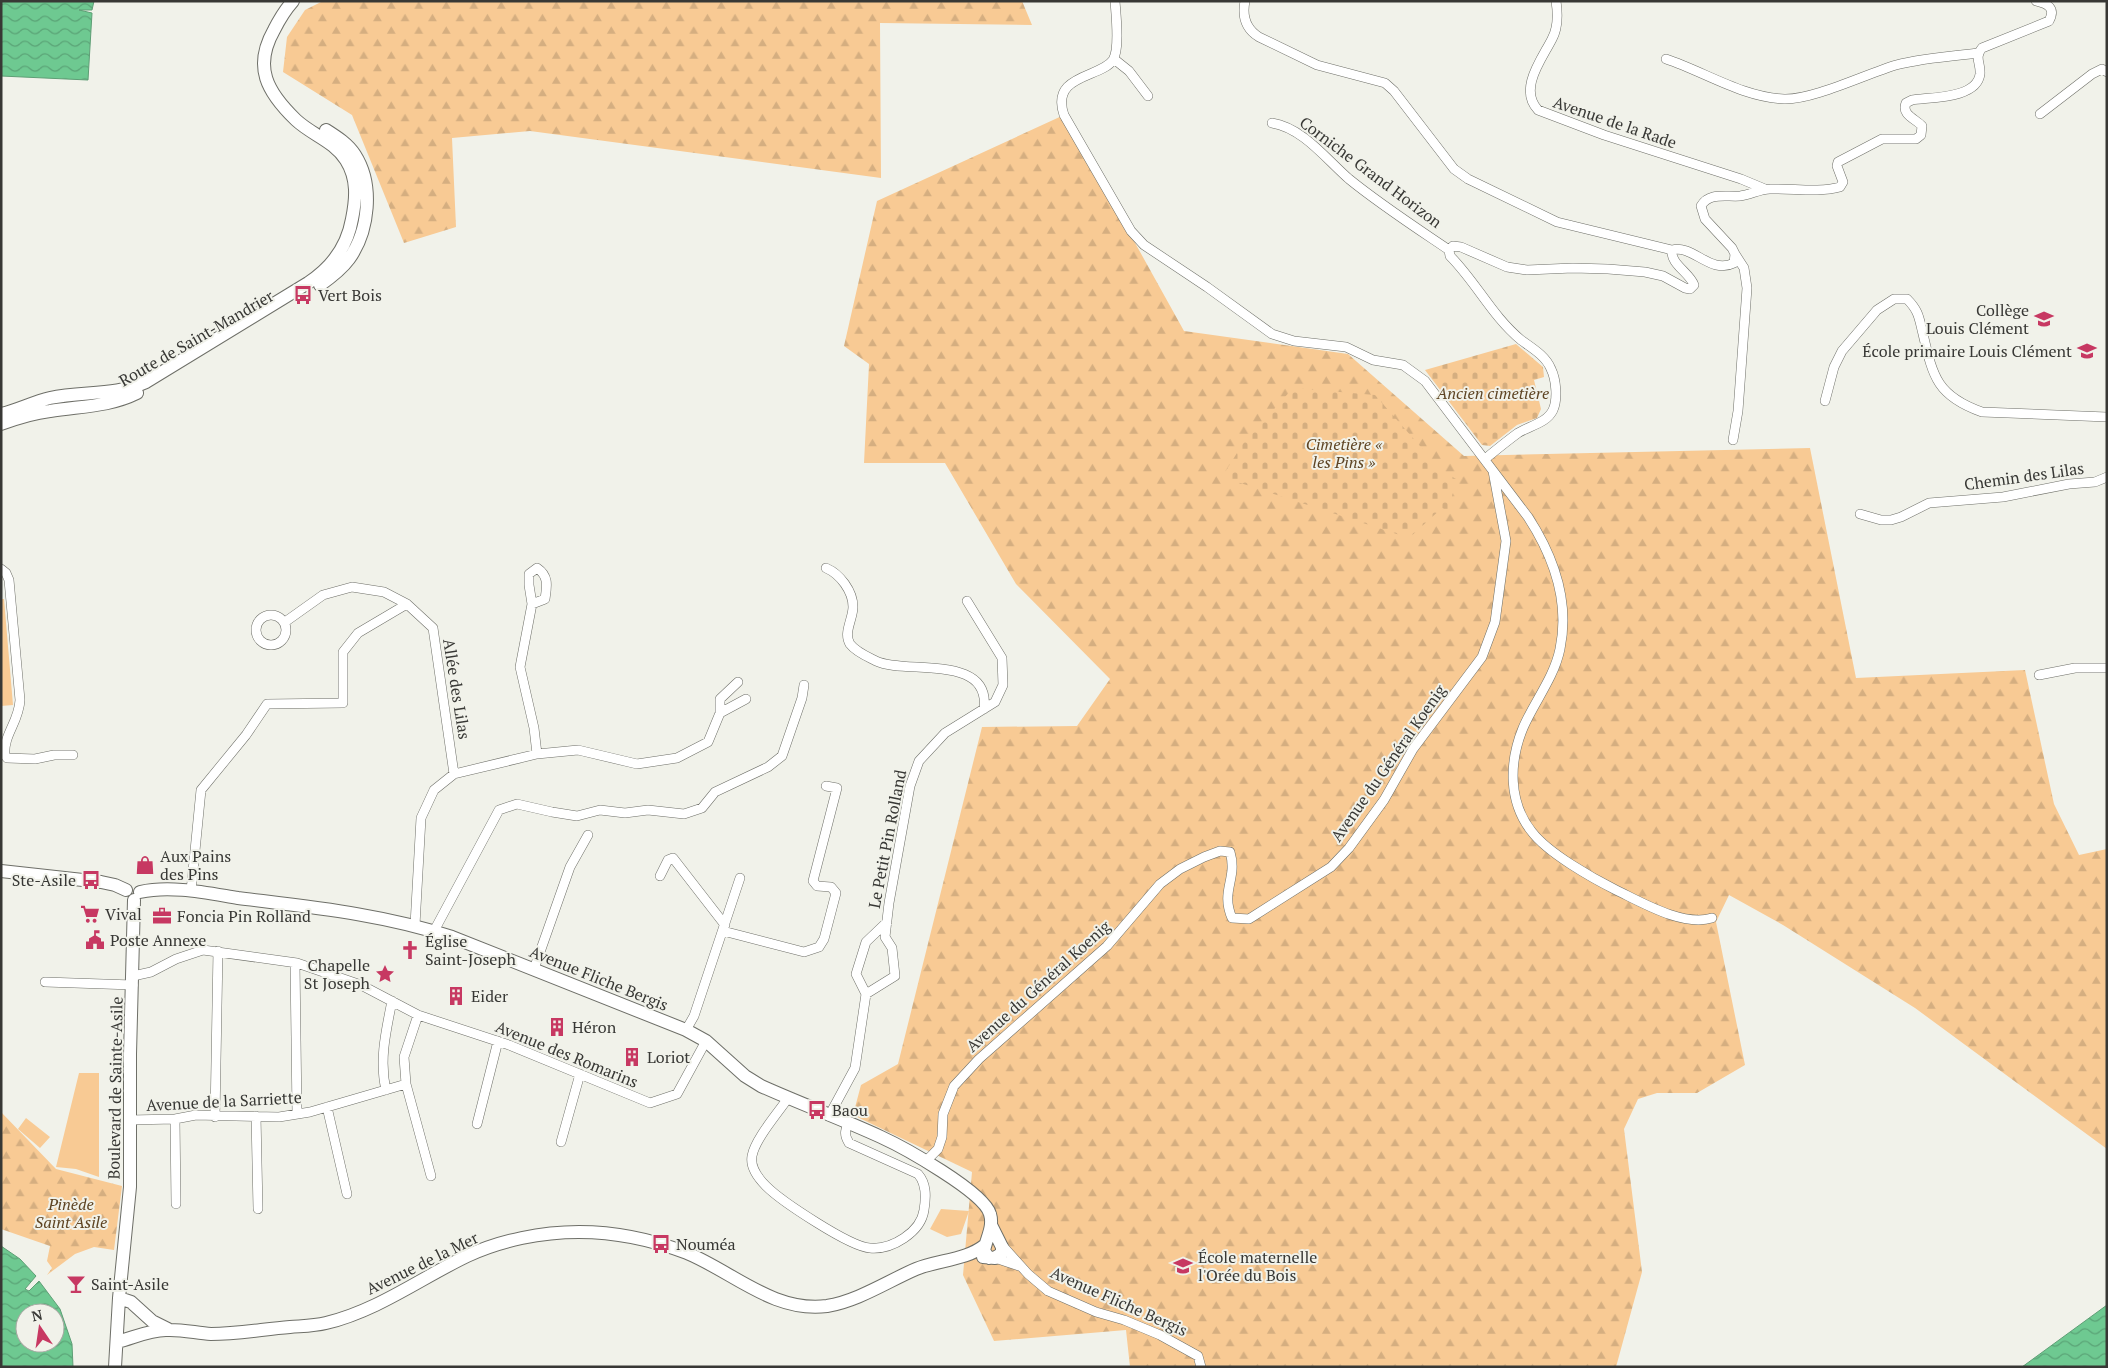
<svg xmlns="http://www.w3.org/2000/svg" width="2108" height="1368" font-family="'PT Serif',serif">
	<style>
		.forest { fill: url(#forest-firs) }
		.cemetery { fill: url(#cemetery-stones) }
		.garden { fill: #f8ca94 }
		.water { fill: url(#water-waves); stroke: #5e9e75; fill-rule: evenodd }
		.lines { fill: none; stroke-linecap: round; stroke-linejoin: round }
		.street-casing { stroke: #6e6f68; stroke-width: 10 }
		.secondary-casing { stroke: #6e6f68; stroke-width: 14 }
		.street { stroke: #fff; stroke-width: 9 }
		.secondary { stroke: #fff; stroke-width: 12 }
		.labels { text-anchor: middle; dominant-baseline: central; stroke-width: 4; stroke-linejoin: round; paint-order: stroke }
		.street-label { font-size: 16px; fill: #383835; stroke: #f1f2ea }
		.poi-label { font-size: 16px; fill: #383835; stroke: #f1f2ea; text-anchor: start }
		.park-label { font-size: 16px; font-style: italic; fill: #5e4423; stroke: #f1f2ea }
	</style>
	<defs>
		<pattern id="forest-firs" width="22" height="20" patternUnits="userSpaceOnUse" patternTransform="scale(1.25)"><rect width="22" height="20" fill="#f8ca94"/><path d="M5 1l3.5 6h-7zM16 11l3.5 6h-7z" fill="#d5ae80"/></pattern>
		<pattern id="cemetery-stones" width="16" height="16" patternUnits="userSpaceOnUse" patternTransform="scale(1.25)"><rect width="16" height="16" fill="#f8ca94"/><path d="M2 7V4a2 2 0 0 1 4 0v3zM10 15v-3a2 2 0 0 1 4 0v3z" fill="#d5ae80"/></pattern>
		<pattern id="water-waves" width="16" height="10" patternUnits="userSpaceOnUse" patternTransform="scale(1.25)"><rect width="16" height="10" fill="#6ec991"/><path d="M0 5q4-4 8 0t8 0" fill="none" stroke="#5ba477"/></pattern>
	</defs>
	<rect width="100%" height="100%" fill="#f1f2ea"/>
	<!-- forest -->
	<path class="forest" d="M323,1H1022L1032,25L880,23L881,178L530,131L452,138L456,227L404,243L352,115L283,72L287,37L305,10Z
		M1064,115L1184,331L1348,354L1464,456L1810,448L1856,678L2025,670L2054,804L2079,855L2107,849V1149L1915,1008L1783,925L1729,895L1716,922L1745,1065L1697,1093H1657L1638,1099L1624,1129L1642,1272L1616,1367H1130L1126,1330L994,1341L963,1275L972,1172L853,1115L861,1085L898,1064L982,727L1077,726L1110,679L1016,584L945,463H864L869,364L844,346L877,201Z
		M1,1112L56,1169L122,1186L114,1250L94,1247L75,1254L47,1275L52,1268L47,1261L50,1246L1,1229Z"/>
	<!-- cemetery -->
	<path class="cemetery" d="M1516,344L1543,367L1544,377L1534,380L1541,409L1537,418L1517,425L1490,446L1482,445L1425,370Z
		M1293,388L1375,395L1442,471L1456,479L1449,511L1442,508L1409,538L1222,477L1242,445Z"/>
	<!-- garden -->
	<path class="garden" d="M1,599H4L13,705L1,706Z
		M79,1073H99V1177L76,1169L56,1167Z
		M26,1118L50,1137L40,1148L18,1129Z
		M941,1209L969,1211L961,1234L947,1237L930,1229Z"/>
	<!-- water -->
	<path class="water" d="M1,1H94L92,10H79L92,13L88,80L1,76Z
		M1,1246L20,1259L36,1276L25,1289L29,1291L39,1281L60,1309L72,1344L73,1367H1ZM25,1313H55V1343H25Z
		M2107,1305V1367H2022Z"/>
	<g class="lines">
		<!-- street casing -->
		<g class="street-casing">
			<path id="street" d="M1115,1C1116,15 1120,49 1113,60C1101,78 1050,74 1064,115L1131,231L1144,245L1207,287L1272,334L1294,341L1346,347L1373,360L1403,365L1425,381L1528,517C1554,557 1570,601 1560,649C1554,678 1534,702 1523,728C1509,762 1508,802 1532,832C1548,853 1592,878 1616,890C1641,902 1683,927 1712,918
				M1245,1C1242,16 1246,29 1259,37L1317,65L1385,83L1394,91L1454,169L1468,179L1557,222L1672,250
				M1556,1C1558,14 1558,28 1552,39C1542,59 1518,89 1538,110L1604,135L1741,179L1765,189
				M1114,59L1129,71L1148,96
				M1666,59C1705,72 1742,97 1784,99C1813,100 1866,74 1896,65C1922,58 1952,56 1979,53
				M2040,114L2092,74L2102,69L2107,72
				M1272,123C1303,128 1326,159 1349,179C1381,205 1415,227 1449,250
				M1825,401L1834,367L1842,351L1877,310L1894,299H1907C1919,311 1919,318 1923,334C1933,377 1937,396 1982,412L2107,417
				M1733,440L1738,411L1747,288L1744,268L1735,254
				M1485,459C1496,450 1507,441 1518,433C1529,426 1547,423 1553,410C1558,399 1556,379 1551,369C1546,356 1532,348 1521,340C1492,316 1476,282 1450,256L1449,250L1453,246L1461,247L1507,267L1527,270L1573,268L1608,269L1645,272L1663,276L1685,288L1690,289L1694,285C1690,273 1670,264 1672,250C1693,244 1710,275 1734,263L1735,254L1732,248L1705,219L1701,206C1709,192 1726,197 1740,196C1750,195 1760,189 1770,189C1793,188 1817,193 1840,187L1843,182L1837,166L1838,162L1882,139H1916L1921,135L1922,126C1916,119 1901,115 1906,103L1912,100C1930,97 1977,99 1980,74C1981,63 1974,58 1982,48L2049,21C2056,8 2048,4 2036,1
				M1860,514L1881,520H1891L1901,517L1929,503L2003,497L2069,484L2095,482L2107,477
				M826,568C840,574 853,591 853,607C853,619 843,633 850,644C856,652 868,657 876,661C905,675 991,653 984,709
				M1,569L6,573L9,580L20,700C19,722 3,735 5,755L7,758L35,759L54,755H73
				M532,604L545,599C547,586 549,576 537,568L529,574V585L532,604L520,667L534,728L537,754
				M256 630a15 15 0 1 1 30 0a15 15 0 1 1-30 0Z
				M285,622L323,595L352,587L384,592L407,604L433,628L454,774
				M2039,675L2075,668H2107
				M720,713V699L738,682
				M660,876L668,860L673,858L725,925
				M191,891L201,790L246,735L267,704L343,703V652L358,633L407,604
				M415,925L421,818L434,790L454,774L537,754L578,750L637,764L677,758L708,742L720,713L746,699
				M434,931L499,810L517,804L552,812L577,816L600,810L625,813L648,810L684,814L702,808L715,792L768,767L782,756L802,698L804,685
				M723,931L804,952L819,947L824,939L836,893L831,887L817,886L813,881L837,788L826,786
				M295,963L297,1114
				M534,969L570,867L588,835
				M133,976L151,972L176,959L203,950L297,963L361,985L418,1015L509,1045L650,1103L677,1094L706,1041
				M45,982L133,985
				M866,994L895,976L892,948L885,937L889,903L910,786L919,761L945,733L995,702L1003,685L1002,658L967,601
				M418,1015L404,1057L406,1084L431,1176
				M686,1030L694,1016L740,878
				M386,1090C379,1060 386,1031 392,1001
				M788,1098C778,1113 755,1139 752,1156C750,1167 759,1179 766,1186C781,1201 850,1247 870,1248C892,1250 921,1232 924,1210C926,1198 927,1184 918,1174L849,1143C844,1135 845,1131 848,1123
				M327,1107L347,1194
				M256,1116L258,1209
				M829,1116L855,1068L866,994L856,974L866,942L887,922
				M215,1117L218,951
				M175,1119L176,1204
				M130,1120L175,1119L196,1115L279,1117L310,1112L406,1084
				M477,1124L498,1041
				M561,1142L580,1074
				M925,1162L938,1149L942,1137L943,1114L954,1086L979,1059L1107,946L1160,884L1180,869L1204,857L1220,851L1230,852C1238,879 1220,890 1232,918L1249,919L1331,867L1349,848L1384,800L1413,749L1482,657L1495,622L1506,541L1493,471
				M1001,1244L1028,1274L1048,1291L1096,1312L1124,1320L1160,1335L1198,1356L1201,1367
				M995,1258L1019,1266"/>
		</g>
		<!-- secondary casing -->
		<g class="secondary-casing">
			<path id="secondary" d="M320,285C330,278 341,270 349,259C369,231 374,185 355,155C348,144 337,137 326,130
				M1,414C18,410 33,402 50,398C83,391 115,396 146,382L308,283C331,268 347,248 352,219C356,199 358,179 346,160C334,141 312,135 296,120C267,92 253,67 274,30C279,20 285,10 293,1
				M1,424C17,418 33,413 50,411C80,406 109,407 137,393
				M1,871L101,882L115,885L126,890
				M140,892C171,885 207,893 238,898C310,907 383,914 452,937L686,1030L706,1041L745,1076L761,1086C801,1104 842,1119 881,1137C903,1147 984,1192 990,1214C994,1227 986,1239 984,1251L989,1258
				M983,1257L995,1258L1002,1253V1247L991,1225
				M119,1298L131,1302L152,1321L168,1329
				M117,1342C133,1338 149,1330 166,1330C181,1329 196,1333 211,1334C238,1334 264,1329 290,1327C302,1326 314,1326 326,1323C377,1311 421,1278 467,1256C501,1240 542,1232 579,1232C616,1232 653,1240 687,1253C733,1272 774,1313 827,1306C858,1301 888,1281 916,1269C938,1260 967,1260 985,1245
				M115,1367L119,1298L130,1187V1054L134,900"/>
		</g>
		<!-- street -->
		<use href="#street" class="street"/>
		<!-- secondary -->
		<use href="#secondary" class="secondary"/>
	</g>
	<!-- icons -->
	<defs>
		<g id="bus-bare" transform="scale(1.5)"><path d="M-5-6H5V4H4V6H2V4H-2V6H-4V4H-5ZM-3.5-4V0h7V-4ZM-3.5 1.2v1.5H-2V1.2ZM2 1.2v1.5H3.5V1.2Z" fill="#c73862" stroke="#f1f2ea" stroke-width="2.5" paint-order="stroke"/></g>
		<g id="school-bare" transform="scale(1.5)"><path d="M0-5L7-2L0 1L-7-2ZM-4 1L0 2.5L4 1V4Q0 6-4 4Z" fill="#c73862" stroke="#f1f2ea" stroke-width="2.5" paint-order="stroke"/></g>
		<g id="shop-bare" transform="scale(1.5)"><path d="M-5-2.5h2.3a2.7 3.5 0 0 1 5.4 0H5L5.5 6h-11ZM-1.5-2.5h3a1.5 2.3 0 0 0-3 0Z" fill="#c73862" stroke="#f1f2ea" stroke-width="2.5" paint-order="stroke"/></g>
		<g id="supermarket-bare" transform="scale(1.5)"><path d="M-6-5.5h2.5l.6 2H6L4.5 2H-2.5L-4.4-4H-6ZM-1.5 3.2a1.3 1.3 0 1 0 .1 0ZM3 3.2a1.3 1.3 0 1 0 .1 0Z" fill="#c73862" stroke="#f1f2ea" stroke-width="2.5" paint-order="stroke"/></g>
		<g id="office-bare" transform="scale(1.5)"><path d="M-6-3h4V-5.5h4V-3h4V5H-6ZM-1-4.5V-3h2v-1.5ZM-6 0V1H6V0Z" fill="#c73862" stroke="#f1f2ea" stroke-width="2.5" paint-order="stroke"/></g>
		<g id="civic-bare" transform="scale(1.5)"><path d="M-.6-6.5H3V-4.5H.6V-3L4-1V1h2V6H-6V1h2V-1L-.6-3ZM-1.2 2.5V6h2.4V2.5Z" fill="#c73862" stroke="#f1f2ea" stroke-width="2.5" paint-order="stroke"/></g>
		<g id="church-bare" transform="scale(1.5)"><path d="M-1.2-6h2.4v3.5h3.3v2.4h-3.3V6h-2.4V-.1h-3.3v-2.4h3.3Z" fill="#c73862" stroke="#f1f2ea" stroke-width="2.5" paint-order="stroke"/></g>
		<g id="sight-bare" transform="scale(1.5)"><path d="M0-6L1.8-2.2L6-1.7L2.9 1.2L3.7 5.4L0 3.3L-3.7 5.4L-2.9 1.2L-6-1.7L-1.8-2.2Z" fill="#c73862" stroke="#f1f2ea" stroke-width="2.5" paint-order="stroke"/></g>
		<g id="building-bare" transform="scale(1.5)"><path d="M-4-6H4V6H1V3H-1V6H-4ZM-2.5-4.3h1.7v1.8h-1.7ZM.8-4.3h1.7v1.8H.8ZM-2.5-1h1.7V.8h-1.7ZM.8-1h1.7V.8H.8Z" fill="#c73862" stroke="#f1f2ea" stroke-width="2.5" paint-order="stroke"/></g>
		<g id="bar-bare" transform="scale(1.5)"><path d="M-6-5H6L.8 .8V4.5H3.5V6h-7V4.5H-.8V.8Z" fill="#c73862" stroke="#f1f2ea" stroke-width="2.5" paint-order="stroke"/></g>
	</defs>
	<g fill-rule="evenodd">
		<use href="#bus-bare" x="303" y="295"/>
		<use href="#school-bare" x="2044" y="319"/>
		<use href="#school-bare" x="2087" y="351"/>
		<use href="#shop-bare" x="145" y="865"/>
		<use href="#bus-bare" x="91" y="880"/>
		<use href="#supermarket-bare" x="90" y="914"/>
		<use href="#office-bare" x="162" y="916"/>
		<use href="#civic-bare" x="95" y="940"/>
		<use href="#church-bare" x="410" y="950"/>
		<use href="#sight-bare" x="385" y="974"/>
		<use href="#building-bare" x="456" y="996"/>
		<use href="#building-bare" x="557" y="1027"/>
		<use href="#building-bare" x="632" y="1057"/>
		<use href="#bus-bare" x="817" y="1110"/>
		<use href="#bus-bare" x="661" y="1244"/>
		<use href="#school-bare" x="1183" y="1266"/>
		<use href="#bar-bare" x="76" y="1284"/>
	</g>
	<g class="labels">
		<!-- street labels -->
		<g class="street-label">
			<text transform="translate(1615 122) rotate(19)">Avenue de la Rade</text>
			<text transform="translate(1371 172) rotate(37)">Corniche Grand Horizon</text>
			<text transform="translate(196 338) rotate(-30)">Route de Saint-Mandrier</text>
			<text transform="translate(2024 476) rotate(-8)">Chemin des Lilas</text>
			<text transform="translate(457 689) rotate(81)">Allée des Lilas</text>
			<text transform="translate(1388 763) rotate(-55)">Avenue du Général Koenig</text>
			<text transform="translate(887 839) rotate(-79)">Le Petit Pin Rolland</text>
			<text transform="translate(599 978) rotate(22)">Avenue Fliche Bergis</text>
			<text transform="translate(1038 986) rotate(-42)">Avenue du Général Koenig</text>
			<text transform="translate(567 1054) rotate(22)">Avenue des Romarins</text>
			<text transform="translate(115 1088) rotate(-89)">Boulevard de Sainte-Asile</text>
			<text transform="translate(224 1101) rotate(-3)">Avenue de la Sarriette</text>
			<text transform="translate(422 1263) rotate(-26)">Avenue de la Mer</text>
			<text transform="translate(1119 1301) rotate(24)">Avenue Fliche Bergis</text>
		</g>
		<!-- poi labels -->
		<g class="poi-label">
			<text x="318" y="295">Vert Bois</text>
			<text x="2029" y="310" text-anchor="end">Collège<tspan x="2029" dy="18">Louis Clément</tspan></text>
			<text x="2072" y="351" text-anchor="end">École primaire Louis Clément</text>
			<text x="160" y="856">Aux Pains<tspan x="160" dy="18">des Pins</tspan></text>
			<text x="76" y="880" text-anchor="end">Ste-Asile</text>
			<text x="105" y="914">Vival</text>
			<text x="177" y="916">Foncia Pin Rolland</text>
			<text x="110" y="940">Poste Annexe</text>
			<text x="425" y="941">Église<tspan x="425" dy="18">Saint-Joseph</tspan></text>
			<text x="370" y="965" text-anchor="end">Chapelle<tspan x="370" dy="18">St Joseph</tspan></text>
			<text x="471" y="996">Eider</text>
			<text x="572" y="1027">Héron</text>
			<text x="647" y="1057">Loriot</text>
			<text x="832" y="1110">Baou</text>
			<text x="676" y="1244">Nouméa</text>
			<text x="1198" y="1257">École maternelle<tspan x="1198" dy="18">l'Orée du Bois</tspan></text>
			<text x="91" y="1284">Saint-Asile</text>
		</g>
		<!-- park labels -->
		<g class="park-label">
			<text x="1493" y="393">Ancien cimetière</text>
			<text x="1344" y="444">Cimetière «<tspan x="1344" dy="18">les Pins »</tspan></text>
			<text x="71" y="1204">Pinède<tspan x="71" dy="18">Saint Asile</tspan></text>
		</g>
	</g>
	<!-- border -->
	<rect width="2108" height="1368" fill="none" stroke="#383835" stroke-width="5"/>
	<!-- north arrow -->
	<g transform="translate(40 1328) rotate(347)"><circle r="24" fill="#f1f2ea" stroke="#a7a8a2"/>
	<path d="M0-4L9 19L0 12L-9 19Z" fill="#c73862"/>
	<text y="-8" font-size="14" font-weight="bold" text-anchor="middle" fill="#383835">N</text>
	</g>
</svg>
